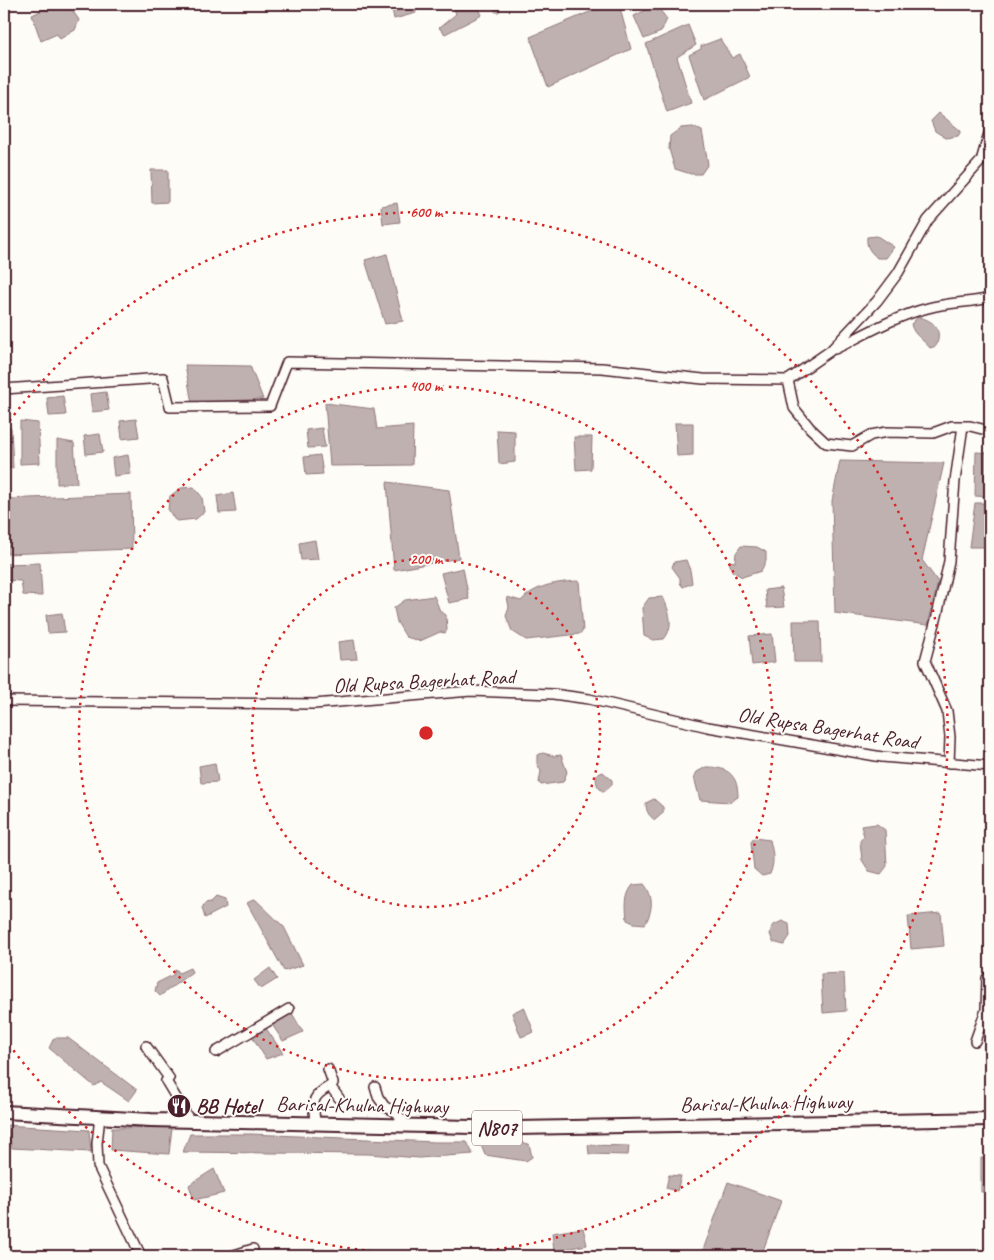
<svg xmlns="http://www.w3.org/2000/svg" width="994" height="1260" font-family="Caveat,sans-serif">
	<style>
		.water { fill: #c0b1b1; stroke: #91777b }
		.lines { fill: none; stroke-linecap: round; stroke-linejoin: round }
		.canal { stroke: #c0b1b1; stroke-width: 6 }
		.minor-casing { stroke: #4a1f2b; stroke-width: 12 }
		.highway-casing { stroke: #4a1f2b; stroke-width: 16 }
		.minor { stroke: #fdfcf7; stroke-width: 9 }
		.highway { stroke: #fdfcf7; stroke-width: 12 }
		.ring { fill: none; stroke: #d62828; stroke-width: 2.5; stroke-dasharray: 2.5 5 }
		.labels { text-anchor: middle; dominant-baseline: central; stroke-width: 4; stroke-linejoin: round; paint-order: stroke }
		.shield { fill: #fdfcf7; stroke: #806168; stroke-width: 1 }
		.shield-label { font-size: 20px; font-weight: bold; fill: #4a1f2b }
		.street-label { font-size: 21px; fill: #4a1f2b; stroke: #fdfcf7 }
		.poi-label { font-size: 21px; font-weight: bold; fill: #4a1f2b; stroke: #fdfcf7; text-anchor: start }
		.centre { fill: #d62828; stroke: #fdfcf7; stroke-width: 2.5 }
		.ring-label { font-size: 15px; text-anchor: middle; font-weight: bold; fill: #d62828; stroke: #fdfcf7; stroke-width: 4; stroke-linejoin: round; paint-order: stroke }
	</style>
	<rect width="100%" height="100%" fill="#fdfcf7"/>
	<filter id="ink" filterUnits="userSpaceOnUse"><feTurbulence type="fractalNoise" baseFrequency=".02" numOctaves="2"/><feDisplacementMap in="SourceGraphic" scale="10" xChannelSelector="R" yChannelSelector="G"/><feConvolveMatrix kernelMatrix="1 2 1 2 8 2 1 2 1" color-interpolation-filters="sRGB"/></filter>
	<g filter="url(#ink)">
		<!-- water -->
		<path class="water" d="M45,4H68L79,20L75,30L60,39L57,34L41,41L32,15L47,8Z
			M399,4H414L416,13L394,19L392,9Z
			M452,4H477L482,15L445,34L439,28L456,14Z
			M602,4H621V12L631,49L548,87L530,37L599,8Z
			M656,5L667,19L661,32L644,39L634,16Z
			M688,25L696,45L677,57L691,103L667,112L646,44Z
			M720,39L732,58L740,54L750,77L704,100L689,55L701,49V46Z
			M939,113L961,131L958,136L946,138L935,131L931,121Z
			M693,127L702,131L708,164L701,174H691L675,169L669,149L670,136L681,128Z
			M151,170H168V202L152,203Z
			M397,203L400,222L383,224L381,206Z
			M877,236L894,247L886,258H877C870,251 866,247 867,237Z
			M387,254L403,321L385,324L365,260Z
			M918,317C934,320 943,330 936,346L930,348C923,339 913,335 911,324Z
			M185,365L250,366L263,399L192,403Z
			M106,392L109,410L92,412L90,394Z
			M63,396L66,415L49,416L47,398Z
			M325,403L374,409L377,429L413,426L412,465L330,466Z
			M136,419L139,437L122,439L120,421Z
			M20,421L38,423L40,463L20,464Z
			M675,423H693V455L677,456Z
			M4,427L11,428L13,468L4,469Z
			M322,428L325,447L308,448L306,430Z
			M497,430L515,431V462L499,464Z
			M100,434L103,452L86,454L84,436Z
			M574,437H592L591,469L576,470Z
			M57,440L74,443L77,483L57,484Z
			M976,452L990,453V497L975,496Z
			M128,455L131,474L114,476L112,458Z
			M320,455L323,474L306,475L304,457Z
			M840,461L944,463L922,560L938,582L928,625L835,613L832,501Z
			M387,482L449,490L459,558L394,570Z
			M194,487L202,497L204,512L196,519L177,521L174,519L168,509L170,496L181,488Z
			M233,493L236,512L219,513L217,496Z
			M131,494L132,549L4,554V499Z
			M975,503H990V547H969Z
			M315,540L318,559L301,560L299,543Z
			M741,546L757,547L766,552V561L761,571L742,577L732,571L729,561L735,562L736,553Z
			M686,560L690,570L692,583L683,587L680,583V578L672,567L674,562Z
			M40,563L42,596L23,595L21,581L4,580V564Z
			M463,568L469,599L449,603L441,573Z
			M579,581L583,631L579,634L526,640L512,631L506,616L509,607L507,597L521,601C535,585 557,582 579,581Z
			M781,588L784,607L767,608L765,590Z
			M434,596L440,611L446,615L447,630L445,633L440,632L420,641L406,637L397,622L394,608L405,600Z
			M663,597C669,611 675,626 664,639L653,640L644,636L642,608L649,598Z
			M62,613L65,632L48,633L46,615Z
			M793,621H820L821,662H794Z
			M772,634L775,662L752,665L749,636Z
			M354,640L357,659L340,660L338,642Z
			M543,753L554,756L561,755L567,772L563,782L541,785L539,782L541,771L537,764V755Z
			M215,763L218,782L201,783L199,766Z
			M706,767C727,767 738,774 738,797L730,802L700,800L694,777L697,772Z
			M603,772L612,780V785L604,792C597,788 596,783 596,775Z
			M654,799L663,807V813L655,820C648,815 646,811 646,803Z
			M877,824L885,830L887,866L881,874L869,871L862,860L860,841L864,836L861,826Z
			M754,838L770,840C773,853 775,862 770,874L762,876L754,869L751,842Z
			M644,884C654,896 653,911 645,924L634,923L627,920C626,907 624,896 633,885Z
			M216,897L225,900L226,907L205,918L202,908L205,903L211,902Z
			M255,899L284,927L303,965L284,971L247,903Z
			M941,913L944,946L911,949L908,916Z
			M782,921L789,924L790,936L784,945L773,942L770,934L772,926Z
			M190,968L192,972L160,996L155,991L157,983L173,975L175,970H177L179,973Z
			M270,968L277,979L261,989L254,980Z
			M844,973L846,1011L823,1013L821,974Z
			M524,1007L534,1032L521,1037L512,1013Z
			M290,1010L303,1032L283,1041L271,1023Z
			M265,1027L283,1053L266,1059L252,1036Z
			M54,1038H68L137,1090L129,1101L101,1082L94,1086L49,1048Z
			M4,1125L89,1130L91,1152L12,1148Z
			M172,1127L169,1154L111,1150L112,1128Z
			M190,1134H251L435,1142H467L473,1154L419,1158L369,1154L183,1152Z
			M478,1138L529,1144L532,1157L526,1161L485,1155Z
			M588,1145L629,1146L628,1155L589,1154Z
			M981,1158H990V1192H981Z
			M214,1169L224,1193L194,1200L189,1185Z
			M669,1175L681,1176L677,1191L666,1188Z
			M728,1182L781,1201L761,1256H719L703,1250Z
			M583,1228L587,1245L554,1251L552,1233Z"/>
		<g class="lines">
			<!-- canal -->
			<path class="canal" d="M496,4L497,10"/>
			<!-- minor casing -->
			<g class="minor-casing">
				<path id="minor" d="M835,349C865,334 896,316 928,308C948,302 970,303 990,298
					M788,380L794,408L810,428L826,443L852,446L871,435L887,432L933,433L952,426H970L990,431
					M4,389L163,378L170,407L270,406L287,362L602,368L703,379L788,380L830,351L877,301L898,273L928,220L981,161L990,130
					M4,701L314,704L471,691L553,694L589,699L708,727L882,757L990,766
					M949,763L950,737L947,711L925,661L937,616L949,561L955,481L963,426
					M975,1041L986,1010L987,978L990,976
					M146,1046L169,1078L166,1081L190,1121
					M216,1052L289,1009
					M328,1069L333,1083L330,1086
					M375,1087L378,1097L385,1107L395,1111L407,1126
					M100,1117L97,1143L98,1166L141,1256
					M315,1124C314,1102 309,1098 330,1086L339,1098
					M231,1256L253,1249"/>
			</g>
			<!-- highway casing -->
			<g class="highway-casing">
				<path id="highway" d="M4,1112L151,1120L518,1128L990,1119"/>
			</g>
			<!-- minor -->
			<use href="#minor" class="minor"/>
			<!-- highway -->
			<use href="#highway" class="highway"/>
		</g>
	</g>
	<!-- distance rings -->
	<g class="ring">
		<circle cx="426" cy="733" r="174"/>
		<circle cx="426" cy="733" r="347"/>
		<path d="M5 427A521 521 0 1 1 5 1039"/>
	</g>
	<!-- icons -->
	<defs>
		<g id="restaurant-disc" transform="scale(1.25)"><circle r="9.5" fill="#4a1f2b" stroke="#fdfcf7"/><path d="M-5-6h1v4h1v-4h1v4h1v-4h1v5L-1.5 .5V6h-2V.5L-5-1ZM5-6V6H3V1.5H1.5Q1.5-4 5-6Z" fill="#fff"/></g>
	</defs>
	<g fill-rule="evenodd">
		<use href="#restaurant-disc" x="179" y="1106"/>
	</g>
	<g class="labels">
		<!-- shield labels -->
		<rect class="shield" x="472" y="1110.5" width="50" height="35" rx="4"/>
		<g class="shield-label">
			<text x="497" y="1128">N807</text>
		</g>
		<!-- street labels -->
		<g class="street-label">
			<text transform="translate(424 681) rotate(-3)">Old Rupsa Bagerhat Road</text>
			<text transform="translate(828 728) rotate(9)">Old Rupsa Bagerhat Road</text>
			<text transform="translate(766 1103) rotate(-1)">Barisal-Khulna Highway</text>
			<text transform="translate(362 1105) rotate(1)">Barisal-Khulna Highway</text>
		</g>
		<!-- poi labels -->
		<g class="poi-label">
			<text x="196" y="1106">BB Hotel</text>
		</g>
	</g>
	<circle cx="426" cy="733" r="8" class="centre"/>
	<g class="ring-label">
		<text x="426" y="217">600 m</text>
		<text x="426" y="391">400 m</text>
		<text x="426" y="564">200 m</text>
	</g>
	<!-- margin -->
	<rect width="994" height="1260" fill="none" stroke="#fdfcf7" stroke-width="20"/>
	<rect x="10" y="10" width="974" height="1240" fill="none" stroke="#4a1f2b" stroke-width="2" filter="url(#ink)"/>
</svg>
